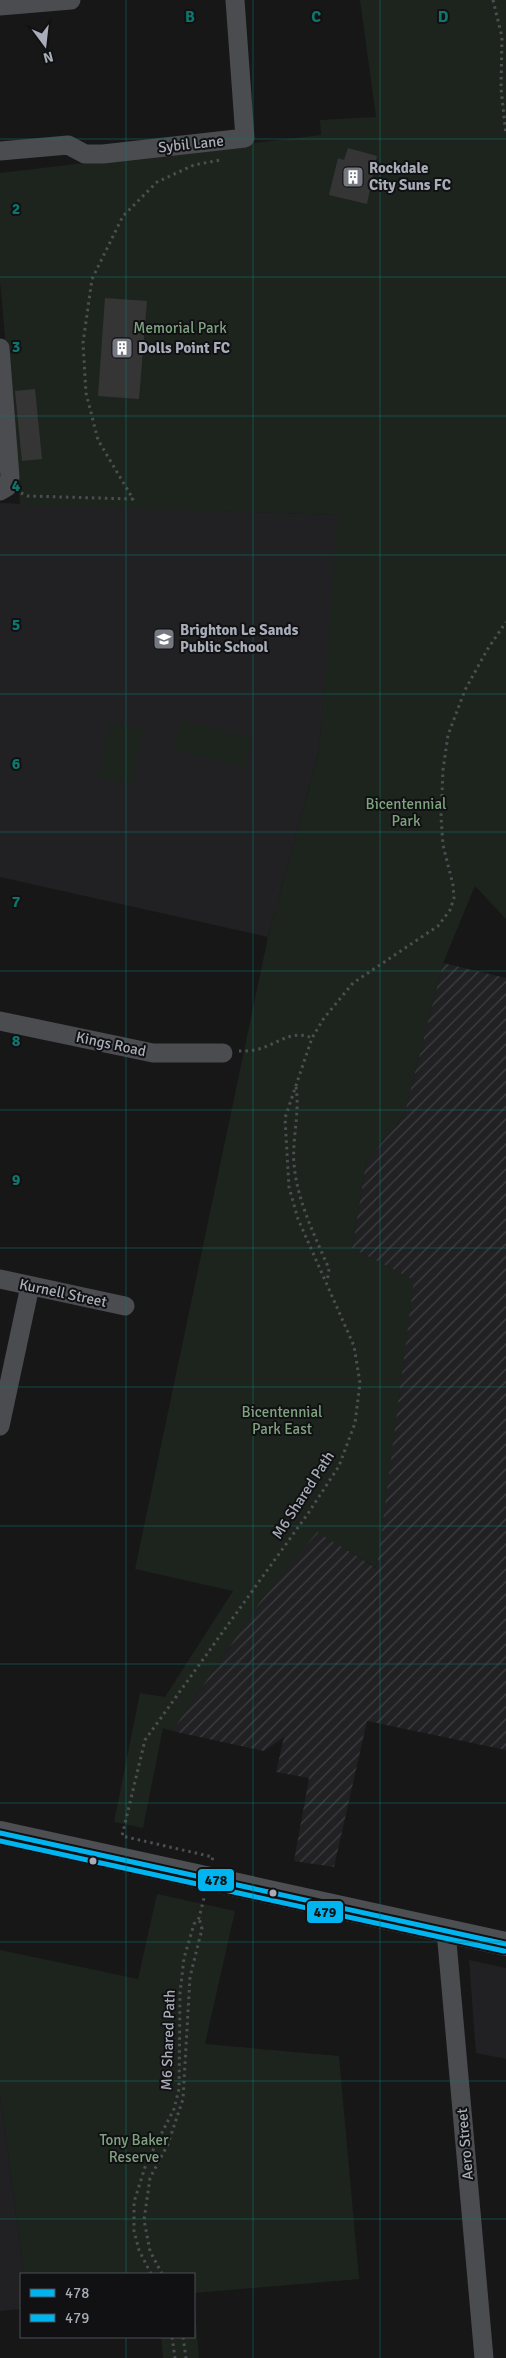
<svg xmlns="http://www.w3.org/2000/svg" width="506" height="2358" font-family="Signika,sans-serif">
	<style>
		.built { fill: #212123 }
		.industrial { fill: url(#industrial-furrows) }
		.green { fill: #1d241e }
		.building { fill: #353536 }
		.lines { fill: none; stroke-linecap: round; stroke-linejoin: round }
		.path { stroke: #4d4e52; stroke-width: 3; stroke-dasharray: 2.5 4; stroke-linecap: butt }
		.minor { stroke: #4b4c50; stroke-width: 19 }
		.major { stroke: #4d4f52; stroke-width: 24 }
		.bus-1-casing { stroke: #111113; stroke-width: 9 }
		.bus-2-casing { stroke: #111113; stroke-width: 9 }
		.bus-1 { stroke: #00b5ef; stroke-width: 5 }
		.bus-2 { stroke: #00b5ef; stroke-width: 5 }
		.grid { fill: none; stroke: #0f766e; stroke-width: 1; stroke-opacity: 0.55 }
		.bus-dot { fill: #a8adb8; stroke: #111113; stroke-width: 2 }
		.labels { text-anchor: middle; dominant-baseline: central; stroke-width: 4; stroke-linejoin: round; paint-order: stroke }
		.street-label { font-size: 15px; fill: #a8adb8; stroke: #111113 }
		.poi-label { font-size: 15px; font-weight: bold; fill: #a8adb8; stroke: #111113; text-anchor: start }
		.park-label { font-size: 15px; fill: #7fa381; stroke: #111113 }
		.grid-label { font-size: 16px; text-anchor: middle; font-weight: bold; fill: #0f766e; stroke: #111113; stroke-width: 4; stroke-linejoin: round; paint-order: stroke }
		.line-badge { stroke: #111113; stroke-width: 2 }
		.pale-badge-label { font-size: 14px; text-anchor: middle; font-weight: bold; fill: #111 }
	</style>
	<defs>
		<pattern id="industrial-furrows" width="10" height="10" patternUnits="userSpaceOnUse" patternTransform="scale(1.25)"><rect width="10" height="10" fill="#212123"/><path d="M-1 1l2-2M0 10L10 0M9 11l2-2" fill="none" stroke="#3e3f41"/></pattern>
	</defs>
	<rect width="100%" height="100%" fill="#171717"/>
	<!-- built -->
	<path class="built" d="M0,503L339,515L319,751L268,937L0,877Z
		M469,1960L506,1968V2059L476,2053Z
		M0,2094L24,2274H21V2309L0,2311Z"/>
	<!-- industrial -->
	<path class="industrial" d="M443,963L506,978V1750L367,1721L334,1867L294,1861L309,1778L276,1772L284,1737L264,1751L172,1731L259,1603L317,1531L376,1568L352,1248L366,1162L404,1115Z"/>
	<!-- green -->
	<path class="green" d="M360,0H506V919L475,886L443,963L404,1115L366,1162L352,1248L414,1280L377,1568L317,1532L259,1603L172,1731L163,1728L143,1828L114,1822L140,1693L165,1697L233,1591L135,1569L268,937L319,751L338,515L20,505L0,281V173L321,135L320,120L376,117Z
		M181,720L253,739L246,768L173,750Z
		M109,723L144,730L132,784L98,777Z
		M157,1894L235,1911L205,2044L339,2056L359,2279L194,2293V2274H24L0,2094V1950L138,1979Z
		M194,2297L199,2358H163L161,2337H194Z"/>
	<!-- building -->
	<path class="building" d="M348,148L377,156L367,204L329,195L338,158L344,160Z
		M105,298L147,301L139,399L98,396Z
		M35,389L42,459L22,461L15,391Z"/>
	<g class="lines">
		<!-- path -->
		<path class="path" d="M493,0L502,37L501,88L506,135
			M21,493L28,496L133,499L98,440L86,393L83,343L92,279L123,216L157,182L194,165L220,160
			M239,1051C245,1051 252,1051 259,1049C277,1044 292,1029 312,1038
			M296,1087C300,1113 292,1138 294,1164C297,1201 315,1236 329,1269L327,1282
			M212,1860L213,1857L122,1836L145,1740L307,1515L339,1466L355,1423L360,1383L354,1346L298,1219L289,1187L285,1118L312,1038L324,1018L353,983L438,926L450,910L454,898L453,885L443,845L441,817L443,770L448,735L465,690L487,650L506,622
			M151,2274L139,2250L134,2231V2202L146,2164L174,2109L179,2089L180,1993L184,1958L194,1924L199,1918L204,1898
			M162,2274L150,2251L144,2220L150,2178L168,2144L183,2099L190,1977L202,1929L199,1918
			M172,2337L175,2358
			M183,2337L186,2358"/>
		<!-- minor -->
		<path class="minor" d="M0,6L71,0
			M0,151L68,145L85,154H103L245,138L235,0
			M0,348L10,477L7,487L0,491
			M0,1021L153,1053H223
			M0,1279L125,1306
			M0,1426L30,1286
			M446,1931L484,2358"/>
		<!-- major -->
		<path class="major" d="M0,1833L506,1944"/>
		<!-- bus-1 casing -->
		<g class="bus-1-casing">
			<path id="bus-1" d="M0,1833L506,1944"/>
		</g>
		<!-- bus-2 casing -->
		<g class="bus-2-casing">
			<path id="bus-2" d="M0,1841L504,1951"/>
		</g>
		<!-- bus-1 -->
		<use href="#bus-1" class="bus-1"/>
		<!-- bus-2 -->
		<use href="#bus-2" class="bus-2"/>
	</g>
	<!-- grid -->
	<path class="grid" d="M126,0V2274M253,0V2358M380,0V2358M0,139H506M0,277H506M0,416H506M0,555H506M0,694H506M0,832H506M0,971H506M0,1110H506M0,1248H506M0,1387H506M0,1526H506M0,1664H506M0,1803H506M0,1942H506M0,2081H506M0,2219H506M126,2337V2358"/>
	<!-- icons -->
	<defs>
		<g id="building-square" transform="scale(1.125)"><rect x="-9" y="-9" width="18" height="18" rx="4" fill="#757880" stroke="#111113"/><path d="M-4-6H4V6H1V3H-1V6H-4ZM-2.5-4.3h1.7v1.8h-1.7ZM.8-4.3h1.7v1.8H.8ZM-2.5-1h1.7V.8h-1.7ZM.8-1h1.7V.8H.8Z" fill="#fff"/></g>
		<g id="school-square" transform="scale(1.125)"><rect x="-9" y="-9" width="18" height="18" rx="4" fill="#757880" stroke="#111113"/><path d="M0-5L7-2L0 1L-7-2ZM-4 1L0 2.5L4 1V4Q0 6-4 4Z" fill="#fff"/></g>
	</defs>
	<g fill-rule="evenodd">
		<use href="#building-square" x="353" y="177"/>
		<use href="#building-square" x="122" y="348"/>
		<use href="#school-square" x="164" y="639"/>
	</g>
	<!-- markers -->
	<g class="bus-dot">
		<circle cx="93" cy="1861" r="4.5"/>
		<circle cx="273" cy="1893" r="4.5"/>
	</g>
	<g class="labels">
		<!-- street labels -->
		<g class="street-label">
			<text transform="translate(191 144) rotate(-6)">Sybil Lane</text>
			<text transform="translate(111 1044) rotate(12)">Kings Road</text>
			<text transform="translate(63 1293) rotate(12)">Kurnell Street</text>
			<text transform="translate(303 1495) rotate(-57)">M6 Shared Path</text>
			<text transform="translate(168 2040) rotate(-88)">M6 Shared Path</text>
			<text transform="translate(465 2144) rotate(-95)">Aero Street</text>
		</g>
		<!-- poi labels -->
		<g class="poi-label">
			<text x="369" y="168">Rockdale<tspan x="369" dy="17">City Suns FC</tspan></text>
			<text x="138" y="348">Dolls Point FC</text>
			<text x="180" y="630">Brighton Le Sands<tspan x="180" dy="17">Public School</tspan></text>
		</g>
		<!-- park labels -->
		<g class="park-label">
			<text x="180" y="328">Memorial Park</text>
			<text x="406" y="804">Bicentennial<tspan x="406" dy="17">Park</tspan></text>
			<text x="282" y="1412">Bicentennial<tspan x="282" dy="17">Park East</tspan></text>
			<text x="134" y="2140">Tony Baker<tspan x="134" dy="17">Reserve</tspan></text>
		</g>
	</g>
	<g class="grid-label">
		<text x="190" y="22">B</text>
		<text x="316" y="22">C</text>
		<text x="443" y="22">D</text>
		<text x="16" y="214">2</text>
		<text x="16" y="352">3</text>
		<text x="16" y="491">4</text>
		<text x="16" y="630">5</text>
		<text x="16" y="769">6</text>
		<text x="16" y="907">7</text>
		<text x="16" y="1046">8</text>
		<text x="16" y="1185">9</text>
	</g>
	<g class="line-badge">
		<rect x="197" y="1868" width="38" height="24" rx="5" fill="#00b5ef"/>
		<rect x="306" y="1900" width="38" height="24" rx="5" fill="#00b5ef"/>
	</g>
	<g class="pale-badge-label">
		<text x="216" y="1885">478</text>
		<text x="325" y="1917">479</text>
	</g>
	<!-- legend -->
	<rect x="20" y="2273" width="175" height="65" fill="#111113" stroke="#4d4f55"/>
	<rect x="30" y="2289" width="25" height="8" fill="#00b5ef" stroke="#4d4f55"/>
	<text x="65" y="2298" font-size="15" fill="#a8adb8">478</text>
	<rect x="30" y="2314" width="25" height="8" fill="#00b5ef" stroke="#4d4f55"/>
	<text x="65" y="2323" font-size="15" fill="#a8adb8">479</text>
	<!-- north arrow -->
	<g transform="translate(45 45) rotate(165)" stroke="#111113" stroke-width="4" paint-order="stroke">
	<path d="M0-4L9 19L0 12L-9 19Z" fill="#a8adb8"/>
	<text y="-8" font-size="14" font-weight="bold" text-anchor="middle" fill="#a8adb8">N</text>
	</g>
</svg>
